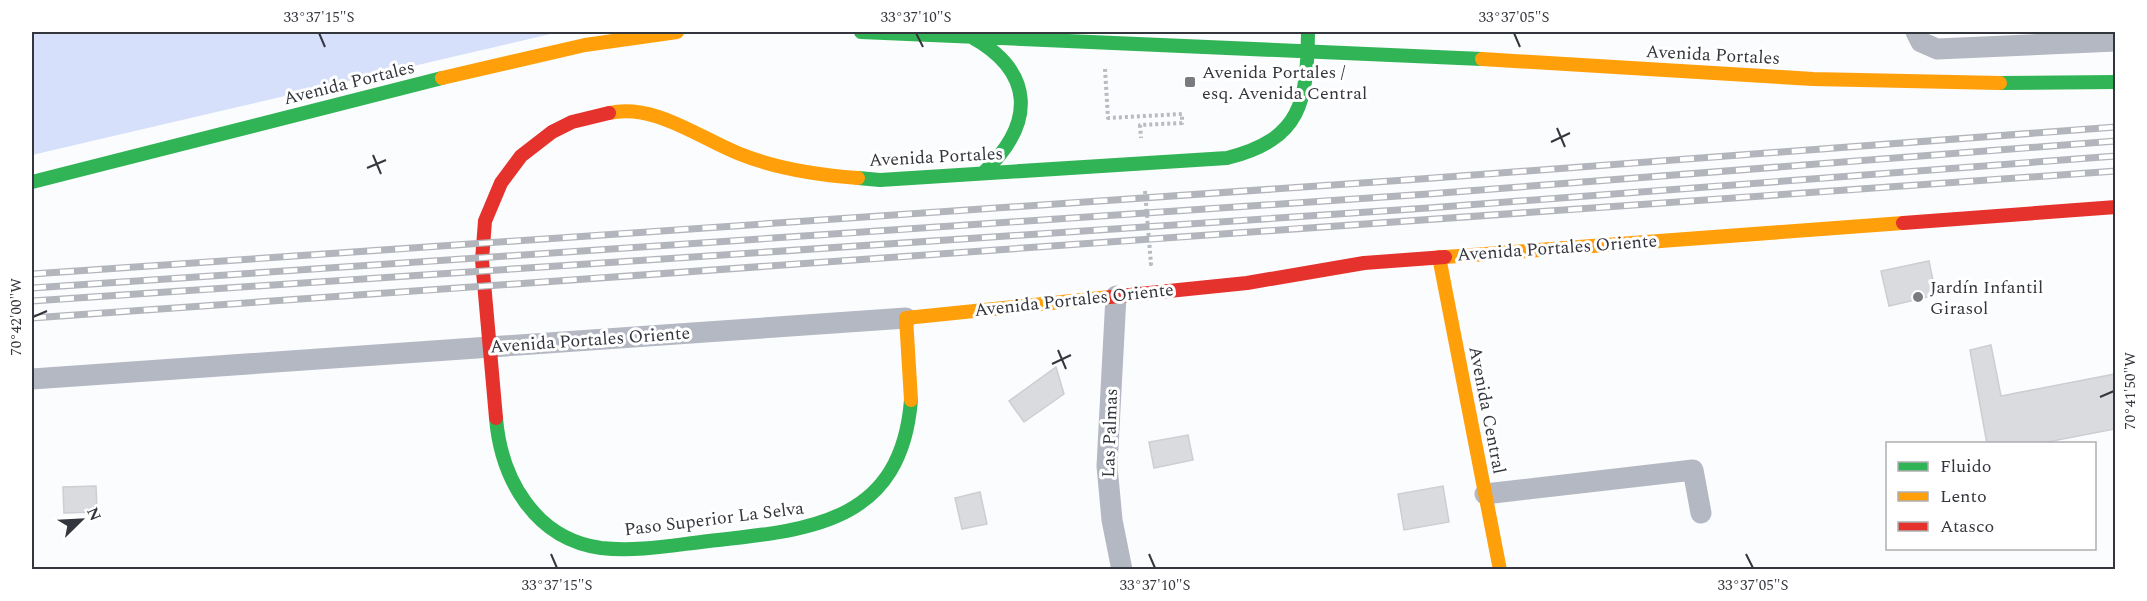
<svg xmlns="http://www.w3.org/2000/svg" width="2147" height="601" font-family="Spectral,serif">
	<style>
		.green { fill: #d7e0fa }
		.building { fill: #d9dbdf; stroke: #cdced2; stroke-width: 1.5 }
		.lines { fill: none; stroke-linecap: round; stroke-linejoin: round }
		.path { stroke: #b8bbc1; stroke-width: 4; stroke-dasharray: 3 3; stroke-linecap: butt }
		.street { stroke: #b4b8c3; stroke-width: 21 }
		.fast { stroke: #30b455; stroke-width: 14 }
		.slow { stroke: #ff9f0a; stroke-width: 14 }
		.jam { stroke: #e5322d; stroke-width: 14 }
		.rail-casing { stroke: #b3b5bc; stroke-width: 7 }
		.rail { stroke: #fff; stroke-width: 4.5; stroke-dasharray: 14; stroke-linecap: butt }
		.ticks { fill: none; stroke: #34363d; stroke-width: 2 }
		.poi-dot { fill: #7a7b80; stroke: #fff; stroke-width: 2 }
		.labels { text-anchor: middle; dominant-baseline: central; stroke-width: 6; stroke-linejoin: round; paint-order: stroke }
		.street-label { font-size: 18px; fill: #34363d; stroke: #fff }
		.poi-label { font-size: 18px; fill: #34363d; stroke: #fff; text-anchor: start }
		.neatline { fill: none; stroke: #34363d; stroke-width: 2 }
		.ticks-label { font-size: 15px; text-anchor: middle; fill: #34363d }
	</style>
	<rect width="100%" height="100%" fill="#fbfcfd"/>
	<!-- green -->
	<path class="green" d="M32,32H559L32,155Z"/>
	<!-- building -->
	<path class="building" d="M1929,261L1936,295L1889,306L1881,271Z
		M1991,345L2001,396L2115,374V429L2037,444H1987L1970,350Z
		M1056,367L1064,394L1024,422L1009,401Z
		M1188,435L1193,460L1154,468L1149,442Z
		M96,486L97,512L64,513L63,487Z
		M1443,486L1449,522L1404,530L1398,494Z
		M980,492L987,524L962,529L955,498Z"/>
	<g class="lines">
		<!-- path -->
		<path class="path" d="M1105,69L1108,118L1182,114V123L1140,125L1141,138
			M1145,191L1151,264H1148"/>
		<!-- street -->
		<path class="street" d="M1916,32L1921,42L1937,49L2116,41
			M1116,296L1107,466L1112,520L1122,570
			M32,379L906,318
			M1485,494L1693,470L1701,513"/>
		<!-- fast -->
		<path class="fast" d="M861,32L1482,59
			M970,36C1036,72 1035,124 983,173
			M2000,83L2116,82
			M858,178L880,180L1227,158C1302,139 1307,102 1308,32
			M32,182L442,78
			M496,418C501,479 535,539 601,548C637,552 673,545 709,541C809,530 901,524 911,400"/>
		<!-- slow -->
		<path class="slow" d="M1482,59L1813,79L2000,83
			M442,78L585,45L677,32
			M609,113C655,103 699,138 740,154C777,169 818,175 858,178
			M1439,257L1500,570
			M1445,257L1903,223
			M911,400L906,318L1110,297"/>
		<!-- jam -->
		<path class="jam" d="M1903,223L2116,207
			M1110,297L1247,283L1364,263L1445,257
			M496,418L482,260L485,221L501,183L521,156L552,132L572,122L609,113"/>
		<!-- rail casing -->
		<g class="rail-casing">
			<path id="rail" d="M32,274L1420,179L2116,127
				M32,288L1428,194L2116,141
				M32,301L1428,208L2116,156
				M32,318L2116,171"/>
		</g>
		<!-- rail -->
		<use href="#rail" class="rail"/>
	</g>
	<!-- ticks -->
	<path class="ticks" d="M319,33L325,47M916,33L923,47M1514,33L1520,47M1557,128L1565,147M1551,142L1570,133M373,155L381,174M367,168L386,160M33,317L47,311M1058,350L1066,369M1052,364L1071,355M2100,397L2114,391M551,554L557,568M1149,554L1155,568M1746,554L1753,568"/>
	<!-- markers -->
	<g class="poi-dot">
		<rect x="1184" y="76" width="12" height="12" rx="3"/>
		<circle cx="1918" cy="297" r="6"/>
	</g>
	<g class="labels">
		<!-- street labels -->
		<g class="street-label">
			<text transform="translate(1713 55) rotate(3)">Avenida Portales</text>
			<text transform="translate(349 83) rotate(-14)">Avenida Portales</text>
			<text transform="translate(936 157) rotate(-3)">Avenida Portales</text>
			<text transform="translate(1557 248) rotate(-4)">Avenida Portales Oriente</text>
			<text transform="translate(1074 300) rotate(-6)">Avenida Portales Oriente</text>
			<text transform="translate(590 340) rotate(-4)">Avenida Portales Oriente</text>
			<text transform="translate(1487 410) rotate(79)">Avenida Central</text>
			<text transform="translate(1110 433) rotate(-88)">Las Palmas</text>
			<text transform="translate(714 519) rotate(-7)">Paso Superior La Selva</text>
		</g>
		<!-- poi labels -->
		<g class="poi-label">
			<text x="1202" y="72">Avenida Portales /<tspan x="1202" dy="21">esq. Avenida Central</tspan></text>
			<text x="1930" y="287">Jardín Infantil<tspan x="1930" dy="21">Girasol</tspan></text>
		</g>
	</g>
	<!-- border -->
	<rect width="2147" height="601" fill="none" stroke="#ffffff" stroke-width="66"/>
	<!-- legend -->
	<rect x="1886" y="442" width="210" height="108" fill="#ffffff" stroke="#aeafb1" stroke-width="1.5"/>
	<rect x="1898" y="462" width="30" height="9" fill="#30b455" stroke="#aeafb1" stroke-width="1.5"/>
	<text x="1940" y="472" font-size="18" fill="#34363d">Fluido</text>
	<rect x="1898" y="492" width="30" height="9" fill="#ff9f0a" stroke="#aeafb1" stroke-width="1.5"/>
	<text x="1940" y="502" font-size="18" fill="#34363d">Lento</text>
	<rect x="1898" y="522" width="30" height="9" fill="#e5322d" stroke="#aeafb1" stroke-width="1.5"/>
	<text x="1940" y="532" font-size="18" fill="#34363d">Atasco</text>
	<!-- north arrow -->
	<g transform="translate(81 520) rotate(66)" stroke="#ffffff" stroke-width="4.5" paint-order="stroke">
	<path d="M0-4.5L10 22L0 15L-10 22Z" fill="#34363d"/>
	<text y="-9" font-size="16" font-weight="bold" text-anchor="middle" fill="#34363d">N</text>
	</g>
	<rect x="33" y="33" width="2081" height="535" class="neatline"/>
	<g class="ticks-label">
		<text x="319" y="22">33°37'15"S</text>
		<text x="916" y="22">33°37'10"S</text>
		<text x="1514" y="22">33°37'05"S</text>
		<text transform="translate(16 317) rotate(-90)" y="5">70°42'00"W</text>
		<text transform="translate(2130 391) rotate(-90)" y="5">70°41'50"W</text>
		<text x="557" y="590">33°37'15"S</text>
		<text x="1155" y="590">33°37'10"S</text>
		<text x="1753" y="590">33°37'05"S</text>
	</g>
</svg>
